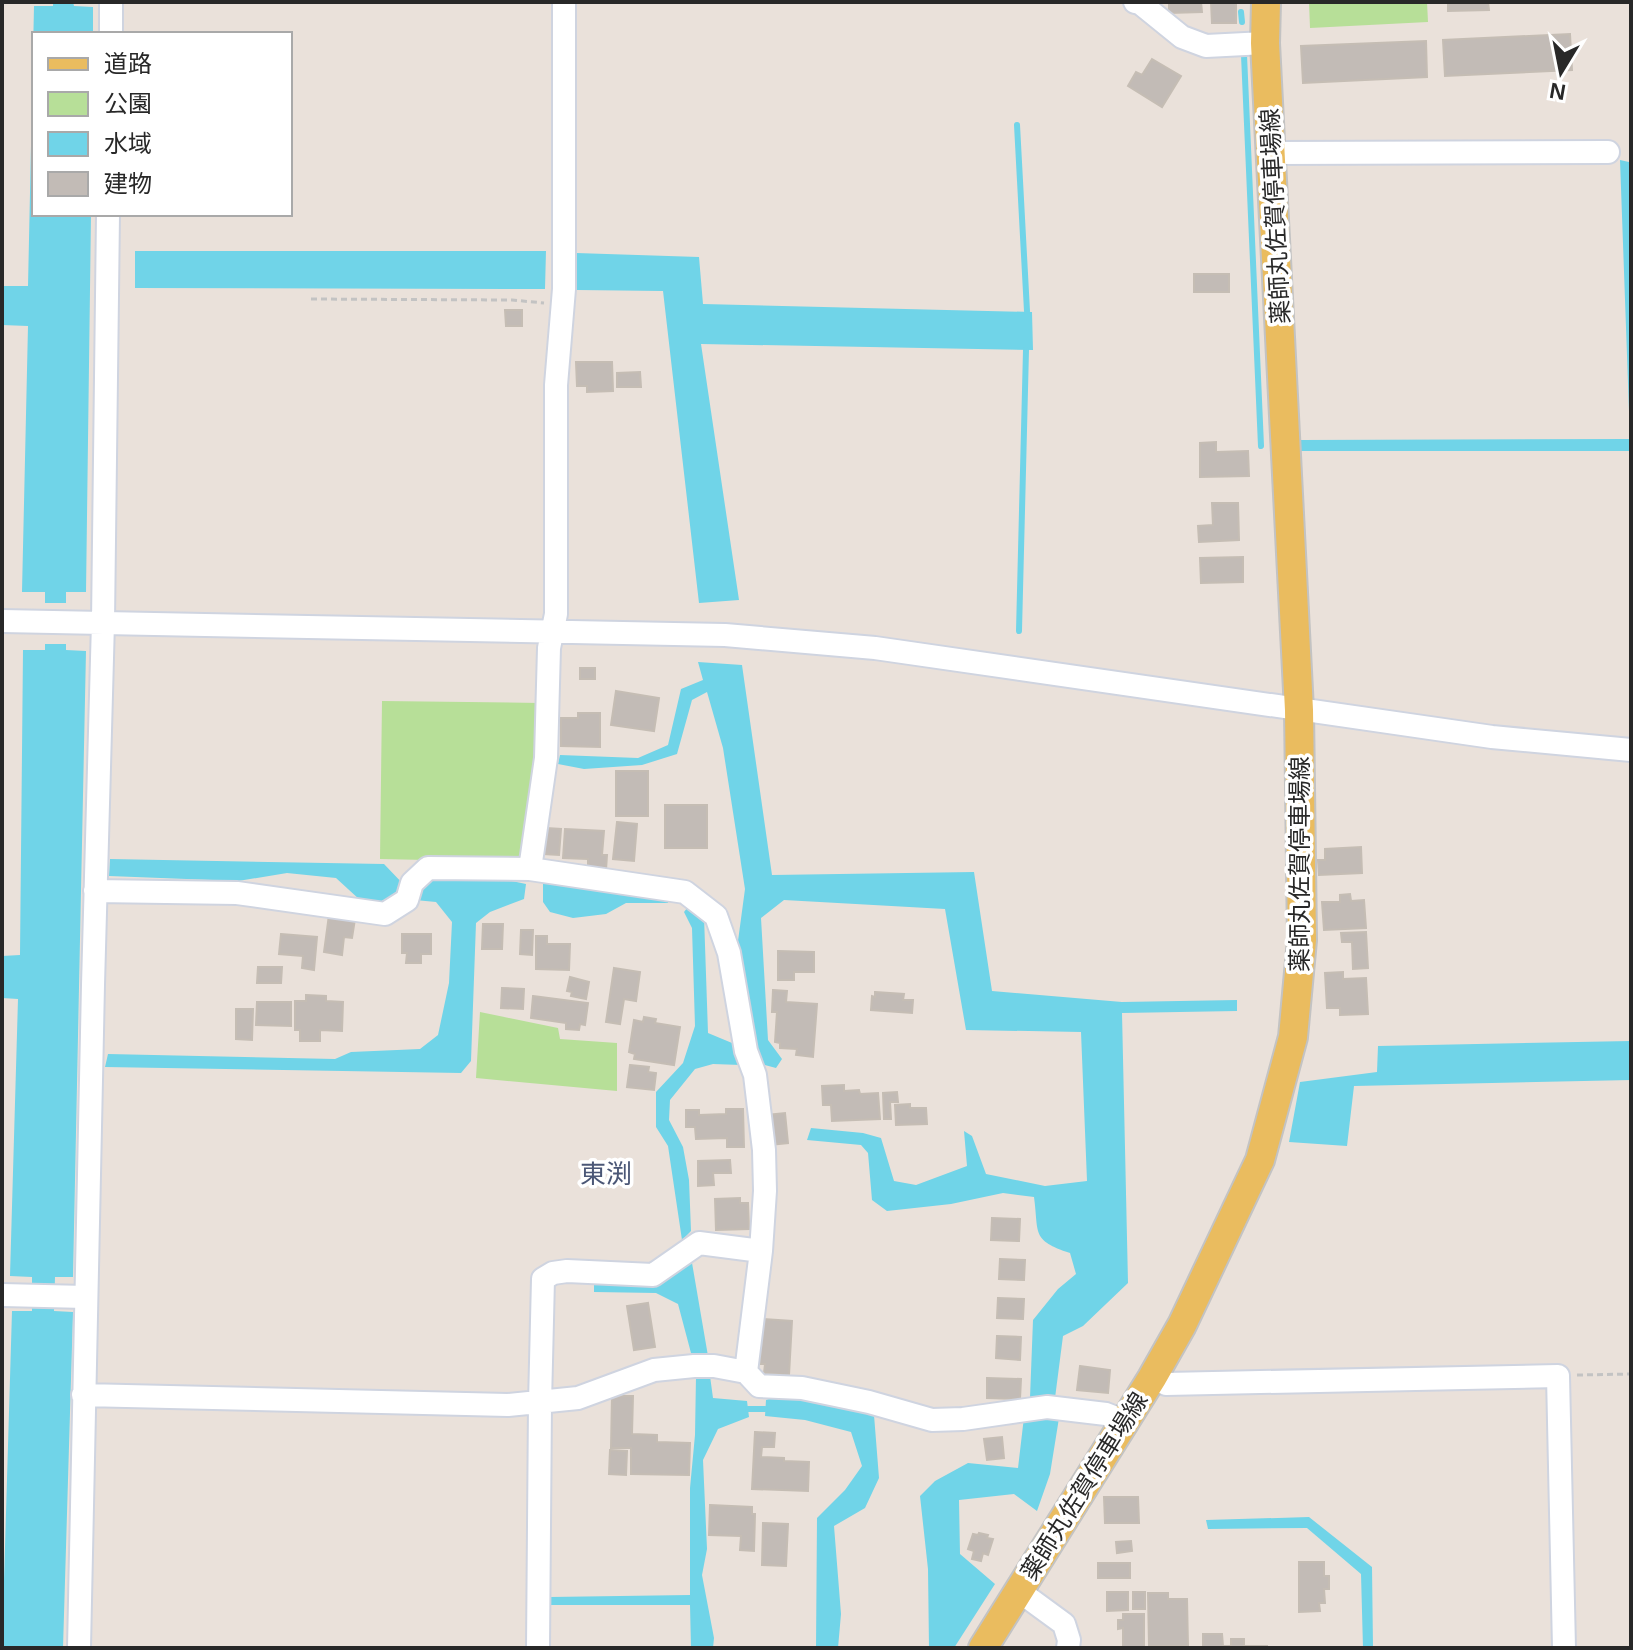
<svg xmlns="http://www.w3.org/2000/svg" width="1633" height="1650" font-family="Helvetica,'Noto Sans JP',sans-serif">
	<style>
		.green { fill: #b7df98 }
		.water { fill: #70d4e8 }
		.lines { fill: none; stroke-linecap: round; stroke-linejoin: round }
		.stream { stroke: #70d4e8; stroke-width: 6 }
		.building { fill: #c2bbb6; stroke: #c5bdb4; stroke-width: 2 }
		.minor-casing { stroke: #cfd4e0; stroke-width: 26 }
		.major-casing { stroke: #c3c3c3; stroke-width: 32 }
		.path { stroke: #c3c3c3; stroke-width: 3; stroke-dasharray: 6 4; stroke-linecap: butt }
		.minor { stroke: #fff; stroke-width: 22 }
		.major { stroke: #eabc5f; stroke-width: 28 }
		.labels { text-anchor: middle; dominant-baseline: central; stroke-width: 7; stroke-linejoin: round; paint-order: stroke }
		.street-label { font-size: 24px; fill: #282828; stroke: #fff }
		.neighbourhood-label { font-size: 26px; fill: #4b5776; stroke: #fff }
	</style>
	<rect width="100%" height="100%" fill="#eae1da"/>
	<!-- green -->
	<path class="green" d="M1309,2H1427L1428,22L1310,28Z
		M382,701L541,703L521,862L380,859Z
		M480,1012L558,1028L560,1039L617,1043V1091L476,1078Z"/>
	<!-- water -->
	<path class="water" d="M53,2H73L74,6L93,7V34H34V214H91L86,592H66V603H45V592H22L28,326L2,325V286H28L34,6H53Z
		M1620,160L1629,162L1631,202V451H1300L1301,440L1630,439Z
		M135,251H546L545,289L135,288Z
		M576,253L699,257L703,304L1032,312L1033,350L701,344L739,600L699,603L663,291L577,290Z
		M45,644H66V650L86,651L73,1277H55L54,1311L73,1312L63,1648H2L12,1311H32V1277L10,1276L18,999L2,998V956L20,955L23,650H45Z
		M698,662L742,665L772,875L974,872L992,991L1122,1002L1237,1000V1011L1122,1013L1128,1283L1083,1326L1063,1336L1055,1398H1030L1033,1320L1058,1289L1076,1274L1070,1253C1031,1240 1039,1234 1034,1197L1003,1193L951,1204L887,1211L872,1200L868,1153L861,1145L807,1140L811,1128L863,1133L881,1138L894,1181L916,1185L967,1166L964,1131L972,1136L986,1174L1045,1186L1087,1181L1081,1032L966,1030L945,909L784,900L761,918L768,1040L782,1059L776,1068L757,1063L751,1038L738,941L745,889L723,748L707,692L692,700L677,754L642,765L584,769L558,764L560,755L638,758L668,745L681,689L703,680Z
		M110,859L384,864L406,887L403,897L377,904L360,900L336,878L287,873L238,881L109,876Z
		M443,873L507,880L526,884L524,899L490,912L476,923L471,1061L461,1073L105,1067L108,1054L335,1059L351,1052L420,1049L438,1035L449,983L452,922L436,902L415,900L420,889Z
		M600,882L669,898L668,903H626L606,914L573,918L550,912L543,902V883Z
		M691,903L704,916L708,1033L732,1043L741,1065L713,1064L695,1069L670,1100L669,1120L683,1147L689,1180L691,1231L682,1240L668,1146L656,1127V1092L683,1063L695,1026L692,928L684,912Z
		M1631,1041V1080L1354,1086L1347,1146L1289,1142L1300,1082L1377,1072L1378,1046Z
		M691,1257L708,1356L691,1353L678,1304L656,1293L594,1292V1281Z
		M696,1376H710L713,1398L747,1401L749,1417L718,1429L703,1460L707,1549L702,1575L714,1638L713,1648H691L690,1605H551L550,1597L690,1595V1488L695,1435Z
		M778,1396L846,1403L874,1415L879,1478L865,1508L834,1526L841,1614L838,1648H816L817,1518L845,1490L862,1466L851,1432L805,1420L765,1416L766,1400Z
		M1024,1417L1059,1418L1050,1474L1037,1511L1014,1494L959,1500L960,1554L995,1584L954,1648H929L928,1569L920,1496L935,1481L968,1463L1018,1468Z
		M1309,1517L1372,1567L1373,1648H1363L1361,1574L1307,1528L1208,1529L1206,1520Z"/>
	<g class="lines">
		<!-- stream -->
		<path class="stream" d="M1241,12L1242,22
			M1244,55L1261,446
			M1017,125L1027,311
			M1019,631L1026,350
			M748,1409H765"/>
	</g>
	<!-- building -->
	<path class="building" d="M1169,2H1201L1202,12L1169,13Z
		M1211,2H1236V23H1212Z
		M1448,2H1488L1489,10L1448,11Z
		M1570,34L1572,70L1445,76L1443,40Z
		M1426,41L1427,77L1303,83L1301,46Z
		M1152,59L1181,76L1162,107L1128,86L1136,72L1142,75Z
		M1194,274H1229V292H1194Z
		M505,310H522V326H506Z
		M576,362H612L613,391L587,392V386H577Z
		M640,372L641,387H617V373Z
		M1216,442V452L1248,451L1249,476L1200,477V443Z
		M1212,503H1238L1239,540L1199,542L1198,526L1213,525Z
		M1243,557V582L1201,583L1200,558Z
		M580,668H595V679H580Z
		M616,691L659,698L654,731L611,725Z
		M578,713H600V747L561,746V718H578Z
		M616,771H648V816H616Z
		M665,805H707V848H665Z
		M617,822L637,824L634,861L613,859Z
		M546,828L561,829L559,855L544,854Z
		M565,829L604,831L602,855H607L606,870L588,869V859L563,858Z
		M1361,847L1362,873L1319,875L1318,860H1325V849Z
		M1350,894L1351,901L1364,900L1366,928L1324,930L1322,902H1340V895Z
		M329,915L355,919L352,938L344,937L342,955L324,952Z
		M483,924H503L502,949H482Z
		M521,930H533L532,955L520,954Z
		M1366,932L1368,968L1353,969L1352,942H1342L1341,933Z
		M281,934L317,937L314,970L302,968L303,956L279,954Z
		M402,934H431V954H421V963H406L407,953H402Z
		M536,936H547V944H570L569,970L536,969Z
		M778,951L814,952V972H794V980H778Z
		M258,967H282L281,983H257Z
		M614,968L640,972L636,1001L624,999L620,1024L606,1022Z
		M1343,972V979L1366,978L1368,1014L1340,1015V1008H1327L1325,973Z
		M570,977L589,982L586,999L571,996L572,992L567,991Z
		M502,988L524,989L523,1009L501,1008Z
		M773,990L787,991L786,1002L817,1004L813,1057L796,1055L797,1049L780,1048V1043L775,1042L777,1012H772Z
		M875,992L904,994L903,1000H913L912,1013L871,1010L872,996L875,997Z
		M306,995L326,996V1001L343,1002L342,1031L320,1030V1041H300V1030H295V1001H306Z
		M533,996L588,1003L585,1025L580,1024L579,1030L566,1029V1023L531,1018Z
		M257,1002H291V1026L256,1025Z
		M236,1009H253L252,1040L236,1039Z
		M644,1017L656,1019L655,1023L680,1027L674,1065L634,1059L635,1054L629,1052L634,1020L643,1022Z
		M630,1065L649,1067L648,1072L656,1073L654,1090L627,1087Z
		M844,1085V1091L859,1090L860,1094L878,1093L880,1119L832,1121L831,1105H823L822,1086Z
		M897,1092L898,1102H890L891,1119H884L883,1093Z
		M910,1104V1108H926L927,1124L896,1125L895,1105Z
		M726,1109H743L744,1147H727V1138L696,1139L695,1127H686V1110H699V1115L726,1114Z
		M785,1113L788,1143L770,1145L767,1115Z
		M730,1160L731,1173H713L714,1185L698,1186V1161Z
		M740,1198V1203H748L749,1229L716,1230L715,1199Z
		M992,1218L1020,1219L1019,1241L991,1240Z
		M1000,1259L1025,1260L1024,1280L999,1279Z
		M998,1298L1024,1299L1023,1319L997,1318Z
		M648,1303L655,1347L634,1350L627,1306Z
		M763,1319L792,1321L789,1375L764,1373L765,1364H760Z
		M997,1336L1021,1337L1020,1360L996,1358Z
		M1080,1366L1110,1370L1108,1393L1077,1390Z
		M987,1378L1021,1379L1020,1399L987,1398Z
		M612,1396H633L632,1434L657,1435V1442L690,1443L689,1475L631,1474V1448H611Z
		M755,1432L775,1433L774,1447H762L761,1457L784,1458V1461L809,1462L808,1491L752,1489Z
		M1002,1437L1004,1458L987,1460L984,1439Z
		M610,1450L627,1451L626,1475L609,1474Z
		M1104,1497H1138L1139,1523H1105Z
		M710,1505L752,1507V1514H755L754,1551L740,1550L741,1536L709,1535Z
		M763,1523L788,1524L786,1566L762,1565Z
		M979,1533L988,1535L987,1538L993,1539L988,1555L983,1553L981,1561L972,1559L974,1551L968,1549L973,1534L978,1535Z
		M1131,1541L1132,1551L1117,1553L1116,1542Z
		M1299,1562H1324V1576H1329V1589H1324L1325,1603H1319L1320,1611L1299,1612Z
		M1098,1563H1130V1578H1098Z
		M1107,1592H1128V1610L1107,1611Z
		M1133,1592H1145V1609H1133Z
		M1148,1593H1168V1599H1187L1188,1646H1149Z
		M1123,1614H1144V1647H1123V1628L1118,1629V1620H1123Z
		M1203,1634H1222L1223,1646H1231V1639H1244V1646H1267V1648H1203Z"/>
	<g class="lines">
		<!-- minor casing -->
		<g class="minor-casing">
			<path id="minor" d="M1135,2L1140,3L1182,37L1206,46L1265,43
				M111,34V2
				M1272,153L1608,152
				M2,621L725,635L875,648L1492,737L1631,750
				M530,869L546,758L549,648L556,614V385L564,289V2
				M95,891L237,893L385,914L407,900L412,883L428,868L530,869L685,892L716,916L729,953L746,1051L755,1075L764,1150L765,1191L761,1251L746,1372
				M2,1295L86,1297
				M1152,1378L1166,1384L1558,1376L1564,1648
				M83,1395L508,1405L578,1398L654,1370L694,1366H714L746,1372L759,1386L802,1388L869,1402L932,1420L963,1419L1047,1407L1106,1414L1124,1421
				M1019,1591L1064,1624L1069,1640L1068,1648
				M79,1648L93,985L103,622L108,214
				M538,1648L540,1403L543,1279L553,1273L567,1271L653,1275L699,1243L761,1251"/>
		</g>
		<!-- major casing -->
		<g class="major-casing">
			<path id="major" d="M983,1648L1152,1378L1182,1325L1260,1160L1293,1037L1302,940L1299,710L1265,43L1266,2"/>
		</g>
		<!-- path -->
		<path class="path" d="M311,299L512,300L544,303
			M1577,1375L1631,1374"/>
		<!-- minor -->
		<use href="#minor" class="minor"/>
		<!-- major -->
		<use href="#major" class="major"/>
	</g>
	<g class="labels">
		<!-- street labels -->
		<g class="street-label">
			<text transform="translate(1275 216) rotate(-93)">薬師丸佐賀停車場線</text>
			<text transform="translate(1299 864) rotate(-90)">薬師丸佐賀停車場線</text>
			<text transform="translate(1084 1486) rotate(-58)">薬師丸佐賀停車場線</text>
		</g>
		<!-- neighbourhood labels -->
		<g class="neighbourhood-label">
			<text x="606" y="1174">東渕</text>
		</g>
	</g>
	<!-- border -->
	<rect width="1633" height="1650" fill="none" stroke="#282828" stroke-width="8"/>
	<!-- legend -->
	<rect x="32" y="32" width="260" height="184" fill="#ffffff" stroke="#a9a9a9" stroke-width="2"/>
	<rect x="48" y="58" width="40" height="12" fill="#eabc5f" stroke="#a9a9a9" stroke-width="2"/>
	<text x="104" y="72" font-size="24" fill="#282828">道路</text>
	<rect x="48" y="92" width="40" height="24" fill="#b7df98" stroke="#a9a9a9" stroke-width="2"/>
	<text x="104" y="112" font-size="24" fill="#282828">公園</text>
	<rect x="48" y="132" width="40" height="24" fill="#70d4e8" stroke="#a9a9a9" stroke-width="2"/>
	<text x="104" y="152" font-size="24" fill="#282828">水域</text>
	<rect x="48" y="172" width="40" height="24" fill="#c2bbb6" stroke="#a9a9a9" stroke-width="2"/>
	<text x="104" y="192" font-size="24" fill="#282828">建物</text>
	<!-- north arrow -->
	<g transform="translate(1561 72) rotate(190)" stroke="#ffffff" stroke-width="6" paint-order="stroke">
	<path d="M0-6L14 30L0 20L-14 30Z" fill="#282828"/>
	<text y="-12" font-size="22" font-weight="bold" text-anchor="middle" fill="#282828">N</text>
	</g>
</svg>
